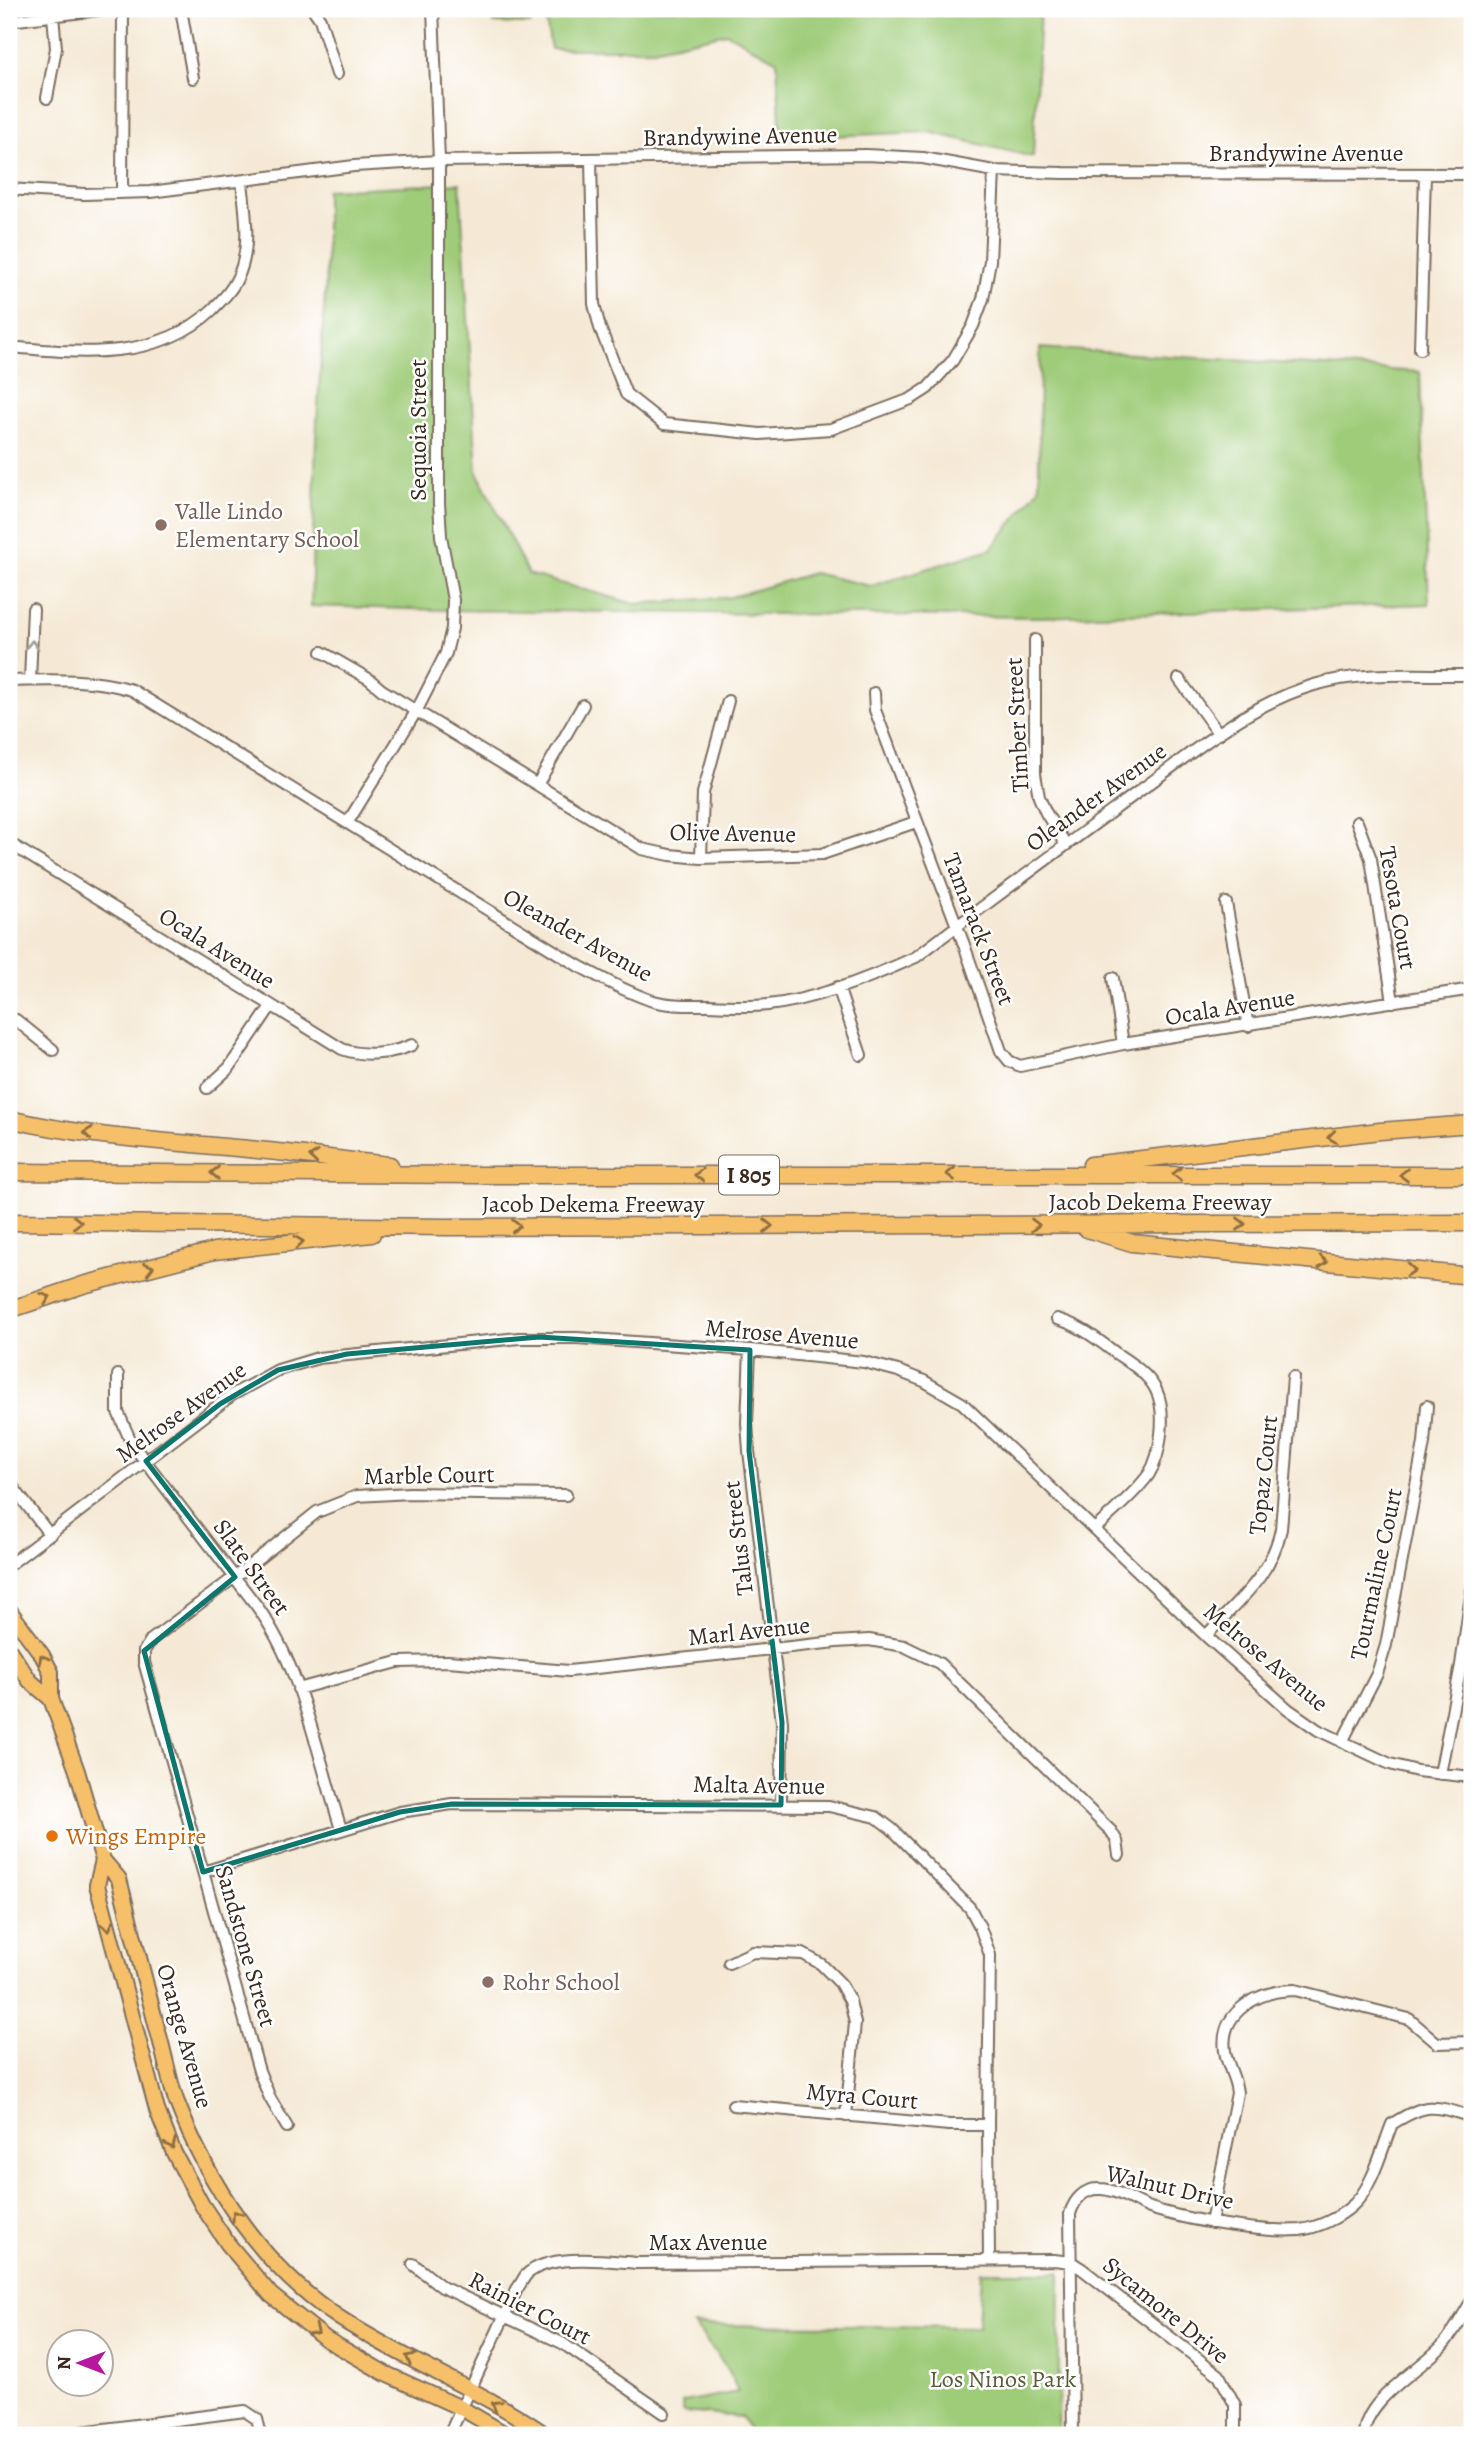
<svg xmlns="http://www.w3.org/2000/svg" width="1481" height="2444" font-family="Alegreya,serif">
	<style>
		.green { fill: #9fcc79; stroke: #6d7b4c; stroke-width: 2 }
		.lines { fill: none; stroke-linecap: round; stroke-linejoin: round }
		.minor-casing { stroke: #7c6d5e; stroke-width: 14 }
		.major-casing { stroke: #7c6d5e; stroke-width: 18 }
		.highway-casing { stroke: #7c6d5e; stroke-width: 19 }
		.minor { stroke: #fff; stroke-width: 10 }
		.major { stroke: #f6c06b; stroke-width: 14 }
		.highway { stroke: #f6c06b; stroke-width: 16 }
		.oneway { stroke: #a79f9a }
		.oneway2 { stroke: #8f6e41 }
		.marked { fill: none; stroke: #0f766e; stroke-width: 5; stroke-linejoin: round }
		.education-dot { fill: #8d6e63; stroke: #fff; stroke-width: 2.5 }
		.food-dot { fill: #e8710a; stroke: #fff; stroke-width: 2.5 }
		.labels { text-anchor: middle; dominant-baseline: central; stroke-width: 5; stroke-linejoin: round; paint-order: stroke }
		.shield { fill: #fff; stroke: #766a62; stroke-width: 2 }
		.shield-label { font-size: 23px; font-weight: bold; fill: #3b2a1e }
		.street-label { font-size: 24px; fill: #3b2a1e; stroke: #fff }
		.education-label { font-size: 24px; fill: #785e54; stroke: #fff; text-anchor: start }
		.food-label { font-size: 24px; fill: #c56008; stroke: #fff; text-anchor: start }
		.park-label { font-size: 24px; fill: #595b39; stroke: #fff }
	</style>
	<rect width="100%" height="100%" fill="#fff"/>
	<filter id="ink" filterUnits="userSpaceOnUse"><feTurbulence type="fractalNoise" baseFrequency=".0143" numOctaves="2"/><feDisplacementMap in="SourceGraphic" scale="14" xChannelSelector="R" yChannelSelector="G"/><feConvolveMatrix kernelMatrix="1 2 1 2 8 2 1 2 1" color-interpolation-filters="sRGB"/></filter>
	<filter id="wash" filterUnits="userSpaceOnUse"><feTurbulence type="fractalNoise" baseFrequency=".00686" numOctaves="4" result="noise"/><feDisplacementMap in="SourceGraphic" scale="28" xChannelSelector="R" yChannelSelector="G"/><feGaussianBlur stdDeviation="1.57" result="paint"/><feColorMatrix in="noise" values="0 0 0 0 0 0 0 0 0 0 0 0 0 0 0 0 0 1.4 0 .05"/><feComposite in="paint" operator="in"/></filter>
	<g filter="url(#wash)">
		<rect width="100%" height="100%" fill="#f5e9d5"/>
		<!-- green -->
		<path class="green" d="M493,9H531V24L493,23Z
			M544,9H1040L1033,157L929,132L781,138L777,61L727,33L653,49H551Z
			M460,183L477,472L528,574L635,604L731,597L813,573L871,586L991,549L1039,489L1040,348L1420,372L1429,604L1038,617L442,610L311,606L316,439L326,278V190Z
			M981,2272H1060L1058,2435H751L742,2417L683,2412L682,2402L738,2392L728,2369L694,2325L978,2327Z"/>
	</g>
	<g filter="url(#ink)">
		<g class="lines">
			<!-- minor casing -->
			<g class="minor-casing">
				<path id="minor" d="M181,9L193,78
					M313,9L320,19L337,74
					M9,21L107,9
					M47,98L56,48L53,16
					M591,159L594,304L600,328L626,394L664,424L760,434L831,429L911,399L928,388L953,360L973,326L983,299L990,261L994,171
					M9,189L84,194L150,192L354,166L439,161L866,155L923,158L994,171L1063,173L1472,174
					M122,193L123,9
					M9,347C78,353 157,362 212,310C224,298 234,288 240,272C251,243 245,211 242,182
					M1420,349L1425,174
					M1035,640V774L1039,797L1046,813L1066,845
					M322,652L369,679L382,690L642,849L670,855L701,858L822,854L916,822
					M1179,679L1219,734
					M30,680L33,609
					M9,681C51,680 91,678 132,690L577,965C601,978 624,991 650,1000C669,1006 689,1005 709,1005C728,1006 748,1007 768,1005C816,1000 872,977 916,957C991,900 1066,845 1142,789C1196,750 1249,704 1314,685C1365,670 1420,676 1472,675
					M874,693L875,710L963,942L1001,1051L1009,1061L1020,1066L1123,1044L1472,989
					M537,785L583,705
					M348,822L417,710L446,653L452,628L453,600L441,536L439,503V161L433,9
					M1357,822L1371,859L1393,1002
					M9,843L342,1049C364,1057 391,1054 412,1045
					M701,858L703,793L728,701
					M1226,903L1248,1026
					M1113,978L1123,1044
					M838,987L861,1055
					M9,1017L16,1020L53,1050
					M207,1088L229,1068L271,1006
					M1057,1319C1080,1325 1098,1340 1117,1354C1132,1364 1148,1374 1156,1390C1167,1412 1161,1455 1149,1474C1138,1491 1110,1514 1095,1529
					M750,1350L747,1423L749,1451L782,1722L781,1805
					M118,1375V1412L132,1444L256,1605C302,1667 318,1757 341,1829
					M9,1482L50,1535
					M9,1565L232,1395L278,1370L318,1358L519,1338H577L750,1350L864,1362L898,1371L924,1381L962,1403L1206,1636L1288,1709L1318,1730L1390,1764L1417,1771L1472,1777
					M1206,1636C1237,1601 1271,1577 1281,1529L1293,1377
					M298,1689L398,1662L448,1661L569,1671L836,1642L869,1640L904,1646L939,1663L1111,1831L1117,1841L1119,1855
					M1342,1742L1377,1674L1386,1645L1424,1443L1427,1406
					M1440,1774L1461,1665L1472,1588
					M203,1872L400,1812L452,1804L829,1806L876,1817L892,1829L970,1908L980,1927L990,1955L988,2125L989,2261
					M729,1963L753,1952L803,1954L821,1964L840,1983L850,2001L855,2023L846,2116
					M733,2105L949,2125H988
					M287,2127L270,2098L259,2071L144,1662V1651L151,1640L244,1570L317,1512L357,1496L410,1493L566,1495
					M1211,2223L1237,2093C1236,2078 1227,2066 1225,2051C1219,2010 1261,1990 1295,1990L1409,2019L1437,2043L1472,2042
					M413,2264L442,2287L562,2343L664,2413
					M81,2432L245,2411L257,2419L261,2435
					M449,2435L517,2289C520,2285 523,2279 526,2275C549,2252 609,2261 639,2263L1054,2260L1071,2262L1082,2269L1219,2375L1235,2405V2435
					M1073,2435L1070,2214C1074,2200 1084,2188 1100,2189C1116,2189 1135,2202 1150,2208C1186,2220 1261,2233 1299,2230C1318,2228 1338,2218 1352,2206C1372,2189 1382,2149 1392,2124C1427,2102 1433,2105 1472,2117
					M1364,2435C1365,2399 1419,2371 1442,2346C1454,2333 1463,2315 1472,2300"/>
			</g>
			<!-- major casing -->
			<g class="major-casing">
				<path id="major" d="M9,1610L42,1655L51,1672V1699L77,1771L103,1860L119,1879C132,1929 144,1978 157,2028C164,2051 168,2077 176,2100C208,2184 262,2267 338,2317C405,2361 480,2389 546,2435
					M9,1650L30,1681L51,1699
					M103,1860L97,1885L157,2110L174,2153L202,2205L228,2244L271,2295L326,2339L386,2374L461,2408L507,2435"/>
			</g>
			<!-- highway casing -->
			<g class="highway-casing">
				<path id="highway" d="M9,1119C94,1139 181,1142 268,1151C308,1155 349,1161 390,1165
					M1091,1165L1380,1131L1472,1124
					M9,1172L479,1175H1472
					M9,1222L448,1227L1472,1223
					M1087,1229L1132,1243L1472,1276
					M9,1310L83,1285L214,1251L372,1234"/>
			</g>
			<!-- minor -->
			<use href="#minor" class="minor"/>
			<!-- major -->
			<use href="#major" class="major"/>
			<!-- highway -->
			<use href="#highway" class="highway"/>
		</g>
		<!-- one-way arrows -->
		<defs><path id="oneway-chevron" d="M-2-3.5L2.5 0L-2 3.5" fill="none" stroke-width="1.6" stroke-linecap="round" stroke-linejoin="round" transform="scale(1.75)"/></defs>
		<use class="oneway" href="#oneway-chevron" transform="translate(32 645) rotate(-88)"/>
		<g class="oneway2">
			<use href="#oneway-chevron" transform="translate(88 1133) rotate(-173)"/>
			<use href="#oneway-chevron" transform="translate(1332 1137) rotate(173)"/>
			<use href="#oneway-chevron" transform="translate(314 1157) rotate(-173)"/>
			<use href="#oneway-chevron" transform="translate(215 1173) rotate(-179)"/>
			<use href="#oneway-chevron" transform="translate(951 1174) rotate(180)"/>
			<use href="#oneway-chevron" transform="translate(1177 1174) rotate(-180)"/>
			<use href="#oneway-chevron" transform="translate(699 1175) rotate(180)"/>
			<use href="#oneway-chevron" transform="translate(1404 1175) rotate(-180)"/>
			<use href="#oneway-chevron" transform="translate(77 1222) rotate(1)"/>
			<use href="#oneway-chevron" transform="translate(1241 1224)"/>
			<use href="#oneway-chevron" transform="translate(1035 1225)"/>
			<use href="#oneway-chevron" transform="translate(516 1226)"/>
			<use href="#oneway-chevron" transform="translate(768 1226)"/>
			<use href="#oneway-chevron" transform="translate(299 1242) rotate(-6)"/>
			<use href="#oneway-chevron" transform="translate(1323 1262) rotate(5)"/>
			<use href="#oneway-chevron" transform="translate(149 1268) rotate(-15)"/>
			<use href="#oneway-chevron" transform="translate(1411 1270) rotate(5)"/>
			<use href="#oneway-chevron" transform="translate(46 1298) rotate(-19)"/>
			<use href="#oneway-chevron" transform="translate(43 1659) rotate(-120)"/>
			<use href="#oneway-chevron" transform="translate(108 1926) rotate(75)"/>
			<use href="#oneway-chevron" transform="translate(171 2144) rotate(67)"/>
			<use href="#oneway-chevron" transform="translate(236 2215) rotate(-125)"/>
			<use href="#oneway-chevron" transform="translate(315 2331) rotate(38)"/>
			<use href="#oneway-chevron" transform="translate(410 2358) rotate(-152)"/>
			<use href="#oneway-chevron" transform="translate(496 2405) rotate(-149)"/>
		</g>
	</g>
	<!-- marked area -->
	<path class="marked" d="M539,1337L750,1350L749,1451L782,1722L781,1805L452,1804L400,1812L203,1872L144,1651L235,1577L146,1461L220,1404L278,1370L347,1354Z"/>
	<!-- markers -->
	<g class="education-dot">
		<circle cx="161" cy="525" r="7"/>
		<circle cx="488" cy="1982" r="7"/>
	</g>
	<circle class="food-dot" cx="52" cy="1836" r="7"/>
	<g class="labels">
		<!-- shield labels -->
		<rect class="shield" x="719" y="1155.5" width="60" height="39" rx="5"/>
		<g class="shield-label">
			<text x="749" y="1175">I 805</text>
		</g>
		<!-- street labels -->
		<g class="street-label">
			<text transform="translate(740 136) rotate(-1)">Brandywine Avenue</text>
			<text x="1306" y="153">Brandywine Avenue</text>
			<text transform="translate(418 430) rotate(-90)">Sequoia Street</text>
			<text transform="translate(1017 725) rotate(-93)">Timber Street</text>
			<text transform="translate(1096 797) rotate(-36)">Oleander Avenue</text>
			<text transform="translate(733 833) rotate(1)">Olive Avenue</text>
			<text transform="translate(1398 908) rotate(80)">Tesota Court</text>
			<text transform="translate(979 929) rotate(69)">Tamarack Street</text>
			<text transform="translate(578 935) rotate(29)">Oleander Avenue</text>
			<text transform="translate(217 948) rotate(32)">Ocala Avenue</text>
			<text transform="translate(1230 1007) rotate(-9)">Ocala Avenue</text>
			<text x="1160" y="1202">Jacob Dekema Freeway</text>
			<text x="593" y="1204">Jacob Dekema Freeway</text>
			<text transform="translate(782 1334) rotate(5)">Melrose Avenue</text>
			<text transform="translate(181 1412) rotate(-36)">Melrose Avenue</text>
			<text transform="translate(429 1475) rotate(-1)">Marble Court</text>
			<text transform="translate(1263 1475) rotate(-84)">Topaz Court</text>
			<text transform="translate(738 1538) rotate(-97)">Talus Street</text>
			<text transform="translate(252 1567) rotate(54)">Slate Street</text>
			<text transform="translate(1376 1574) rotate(-78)">Tourmaline Court</text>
			<text transform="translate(749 1631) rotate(-6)">Marl Avenue</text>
			<text transform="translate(1266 1657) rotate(40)">Melrose Avenue</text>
			<text transform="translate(759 1785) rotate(1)">Malta Avenue</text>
			<text transform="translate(246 1946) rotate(74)">Sandstone Street</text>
			<text transform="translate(185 2036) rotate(74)">Orange Avenue</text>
			<text transform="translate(862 2096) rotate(5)">Myra Court</text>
			<text transform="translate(1170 2187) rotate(13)">Walnut Drive</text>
			<text x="708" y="2242">Max Avenue</text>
			<text transform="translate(530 2308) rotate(27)">Rainier Court</text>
			<text transform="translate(1166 2310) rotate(39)">Sycamore Drive</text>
		</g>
		<!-- education labels -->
		<g class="education-label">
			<text x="175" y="511">Valle Lindo<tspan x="175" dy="28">Elementary School</tspan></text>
			<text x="502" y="1982">Rohr School</text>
		</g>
		<!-- food labels -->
		<g class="food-label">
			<text x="66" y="1836">Wings Empire</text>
		</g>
		<!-- park labels -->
		<g class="park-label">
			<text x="1003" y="2379">Los Ninos Park</text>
		</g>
	</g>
	<!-- margin -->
	<rect width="1481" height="2444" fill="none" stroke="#fff" stroke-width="35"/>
	<!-- north arrow -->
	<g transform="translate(80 2363) rotate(270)"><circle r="33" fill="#ffffff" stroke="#b1aaa5" stroke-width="2"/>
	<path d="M0-5L12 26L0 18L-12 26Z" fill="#b5179e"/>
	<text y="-10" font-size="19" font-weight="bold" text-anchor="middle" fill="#3b2a1e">N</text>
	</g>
</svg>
